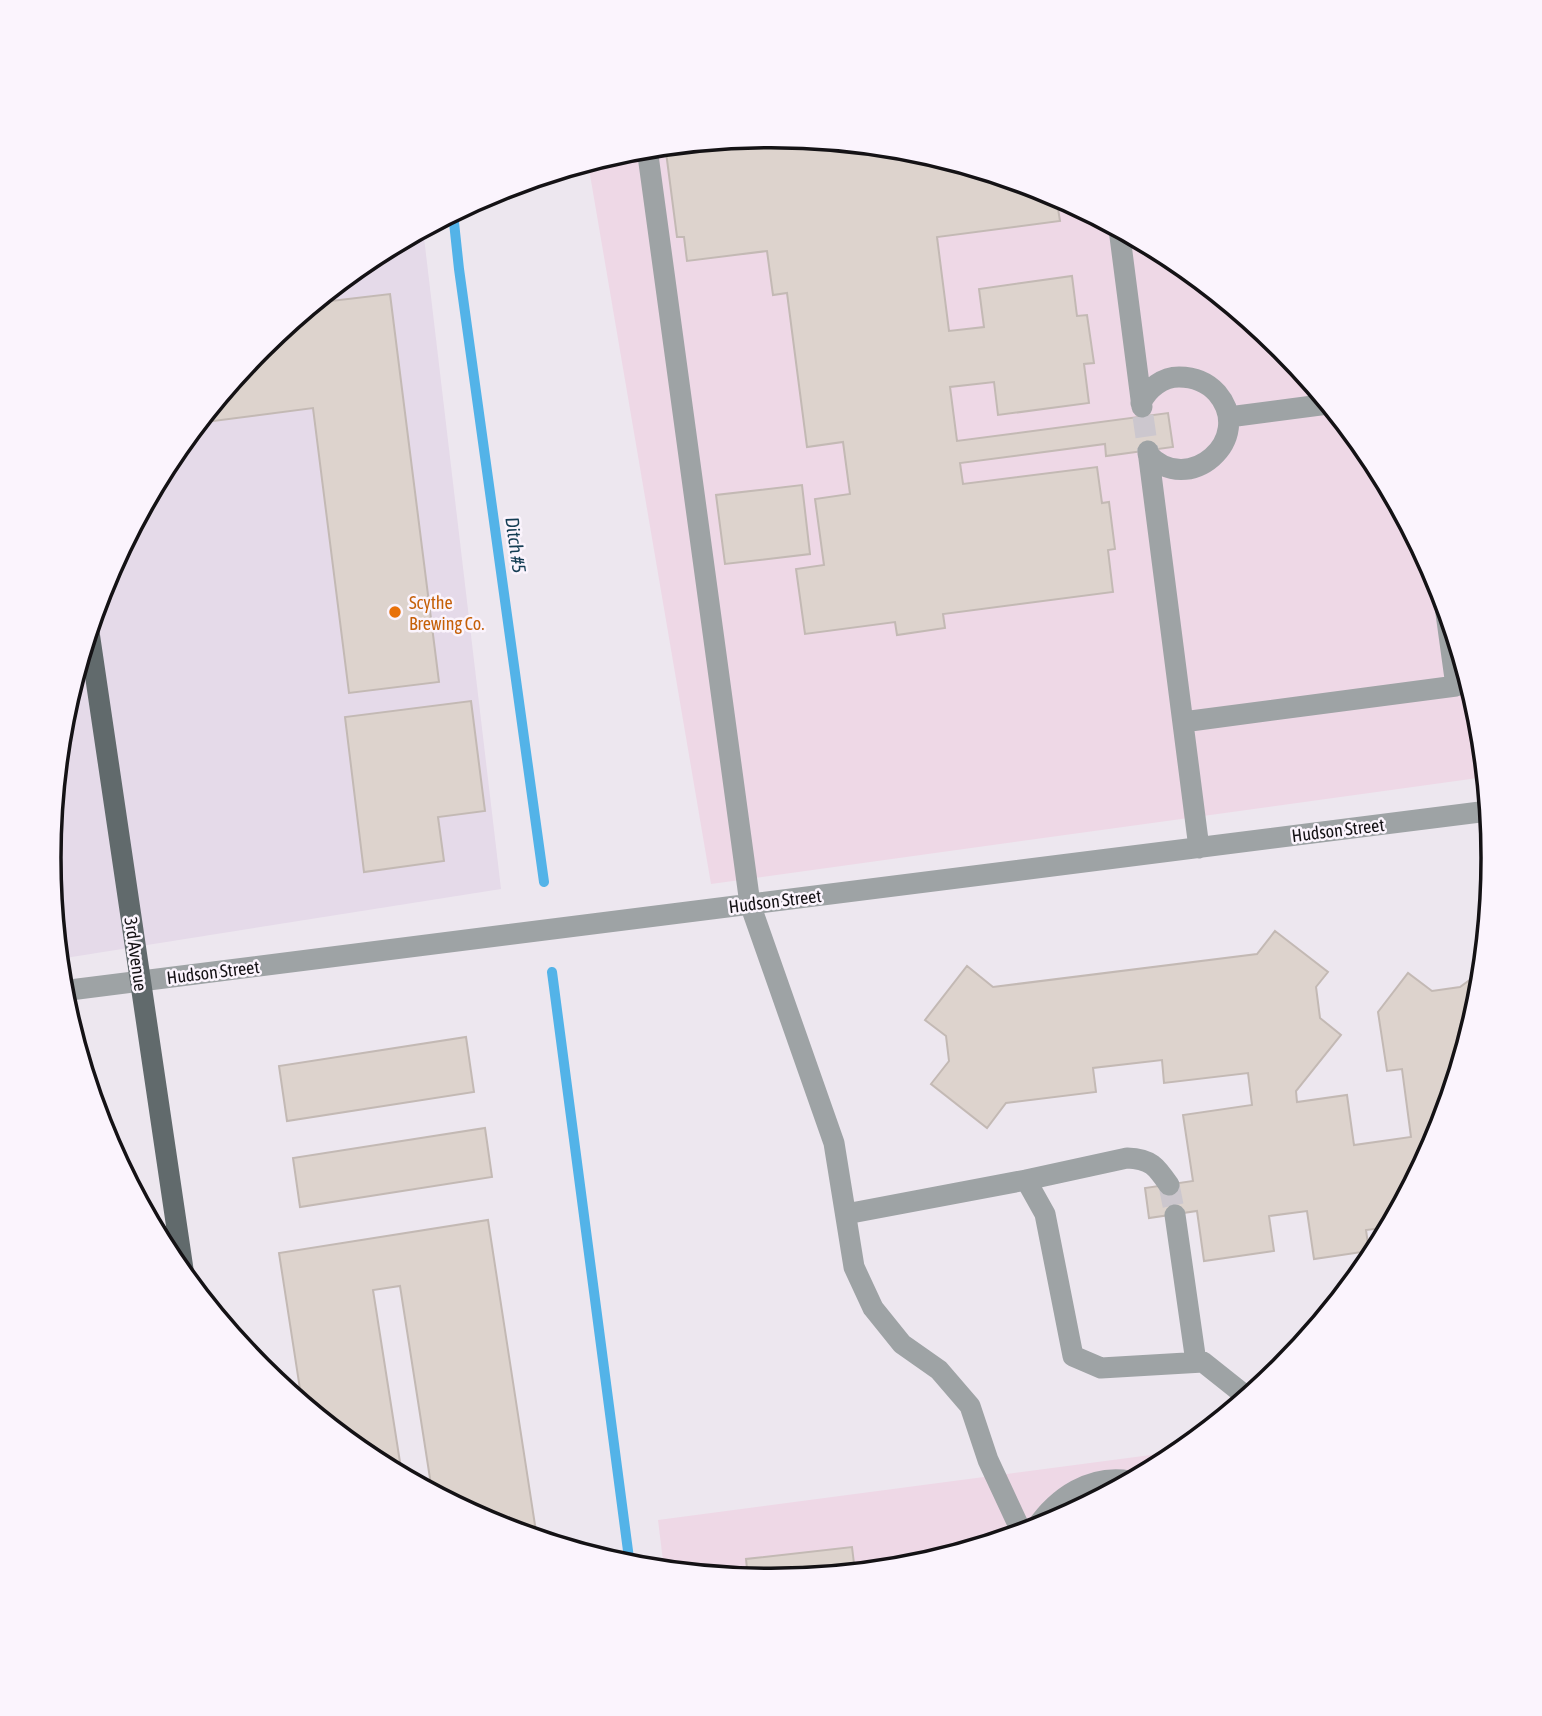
<svg xmlns="http://www.w3.org/2000/svg" width="1542" height="1716" font-family="'Asap Condensed',sans-serif">
<rect width="100%" height="100%" fill="#ede7ef"/>
<!-- built -->
<path fill="#e5dae9" d="M423,229L501,889L59,959L49,858L63,717L104,581L171,457L261,347L370,257Z"/>
<!-- medical -->
<path fill="#eed8e6" d="M771,136L912,150L1048,191L1172,258L1282,348L1372,457L1438,582L1479,718L1485,777L711,884L588,163L631,150Z
M1181,1451L1172,1459L1047,1525L911,1566L771,1580L664,1569L658,1520Z"/>
<g fill="none" stroke-linecap="round" stroke-linejoin="round">
<!-- stream -->
<path stroke="#53b3e8" stroke-width="10" d="M453,213L459,269L544,882
M552,972L630,1566"/>
</g>
<!-- building -->
<path fill="#ddd3cd" stroke="#c3b9b4" stroke-width="2" d="M771,136L912,150L1048,191L1056,196L1060,221L937,237L949,331L984,327L979,289L1072,276L1077,316L1087,315L1094,363L1084,364L1089,403L998,415L994,382L950,387L957,441L1168,413L1173,447L1106,456L1105,444L960,463L963,484L1097,467L1102,503L1109,502L1115,549L1108,550L1113,592L943,614L945,628L897,635L895,622L805,634L796,569L824,565L815,499L850,494L843,442L807,447L787,293L773,295L767,251L687,261L684,237H677L666,152L673,151L672,146Z
M390,294L439,682L349,693L313,408L198,423L261,347L314,303Z
M802,485L810,554L725,564L716,495Z
M471,701L485,811L438,817L444,861L364,872L345,717Z
M1275,931L1328,972L1316,987L1320,1018L1341,1035L1296,1091L1297,1102L1347,1095L1354,1145L1411,1137L1402,1069L1387,1071L1378,1012L1408,973L1432,991L1460,987L1478,974L1481,978L1479,999L1438,1135L1389,1227L1366,1230L1369,1251L1314,1259L1307,1211L1269,1216L1274,1251L1204,1261L1197,1211L1149,1218L1145,1188L1193,1181L1183,1115L1252,1105L1248,1073L1164,1083L1162,1060L1093,1068L1096,1092L1006,1103L987,1128L931,1084L949,1061L946,1036L925,1020L967,966L993,987L1257,954Z
M466,1037L474,1092L287,1121L279,1066Z
M485,1128L492,1177L300,1207L293,1158Z
M488,1220L537,1538L494,1525L432,1491L400,1286L373,1290L402,1475L370,1458L302,1402L279,1253Z
M852,1547L855,1572L771,1580L748,1578L746,1559Z"/>
<g fill="none" stroke-linecap="round" stroke-linejoin="round">
<!-- minor-tunnel -->
<path stroke="#ccc7ce" stroke-width="21" stroke-dasharray="21 10" stroke-linecap="butt" d="M1143,416L1148,451
M1169,1185L1175,1215"/>
<!-- minor -->
<path stroke="#9ea3a5" stroke-width="21" d="M647,148L750,904L834,1143L854,1267L873,1308L902,1344L939,1370L970,1406L988,1460L1022,1533
M1119,229L1142,407
M1141,403C1148,388 1163,377 1179,377C1194,377 1207,382 1217,393C1256,439 1188,498 1148,454
M1229,417L1328,404
M1148,451L1199,848
M1183,722L1456,686L1445,606
M62,991L1488,811
M1026,1180L1127,1158C1151,1159 1156,1166 1169,1185
M846,1214L1026,1180L1045,1214L1073,1356L1101,1368L1203,1362L1247,1397
M1175,1215L1196,1362
M1036,1528C1057,1497 1091,1474 1130,1481"/>
<!-- major -->
<path stroke="#616a6c" stroke-width="21" d="M89,632L184,1276"/>
</g>
<!-- markers -->
<circle fill="#e8710a" stroke="#fbf4fd" stroke-width="2.5" cx="395" cy="612" r="7"/>
<g text-anchor="middle" dominant-baseline="central" stroke-width="5" stroke-linejoin="round" paint-order="stroke">
<!-- food labels -->
<g font-size="18" fill="#c56008" stroke="#fbf4fd" text-anchor="start">
<text x="409" y="602">Scythe<tspan x="409" dy="21">Brewing Co.</tspan></text>
</g>
<!-- street labels -->
<g font-size="18" fill="#141215" stroke="#fbf4fd">
<text transform="translate(1338 830) rotate(-7)">Hudson Street</text>
<text transform="translate(775 901) rotate(-7)">Hudson Street</text>
<text transform="translate(136 954) rotate(82)">3rd Avenue</text>
<text transform="translate(213 972) rotate(-7)">Hudson Street</text>
</g>
<!-- water labels -->
<g font-size="19" font-style="italic" fill="#143d53" stroke="#fbf4fd">
<text transform="translate(516 545) rotate(82)">Ditch #5</text>
</g>
</g>
<!-- crop -->
<path d="M0 0H1542V1716H0ZM61 858a710 710 0 1 1 1420 0a710 710 0 1 1-1420 0Z" fill="#fbf4fd" fill-rule="evenodd"/>
<path fill="none" stroke="#141215" stroke-width="3.5" d="M61 858a710 710 0 1 1 1420 0a710 710 0 1 1-1420 0Z"/>
</svg>
